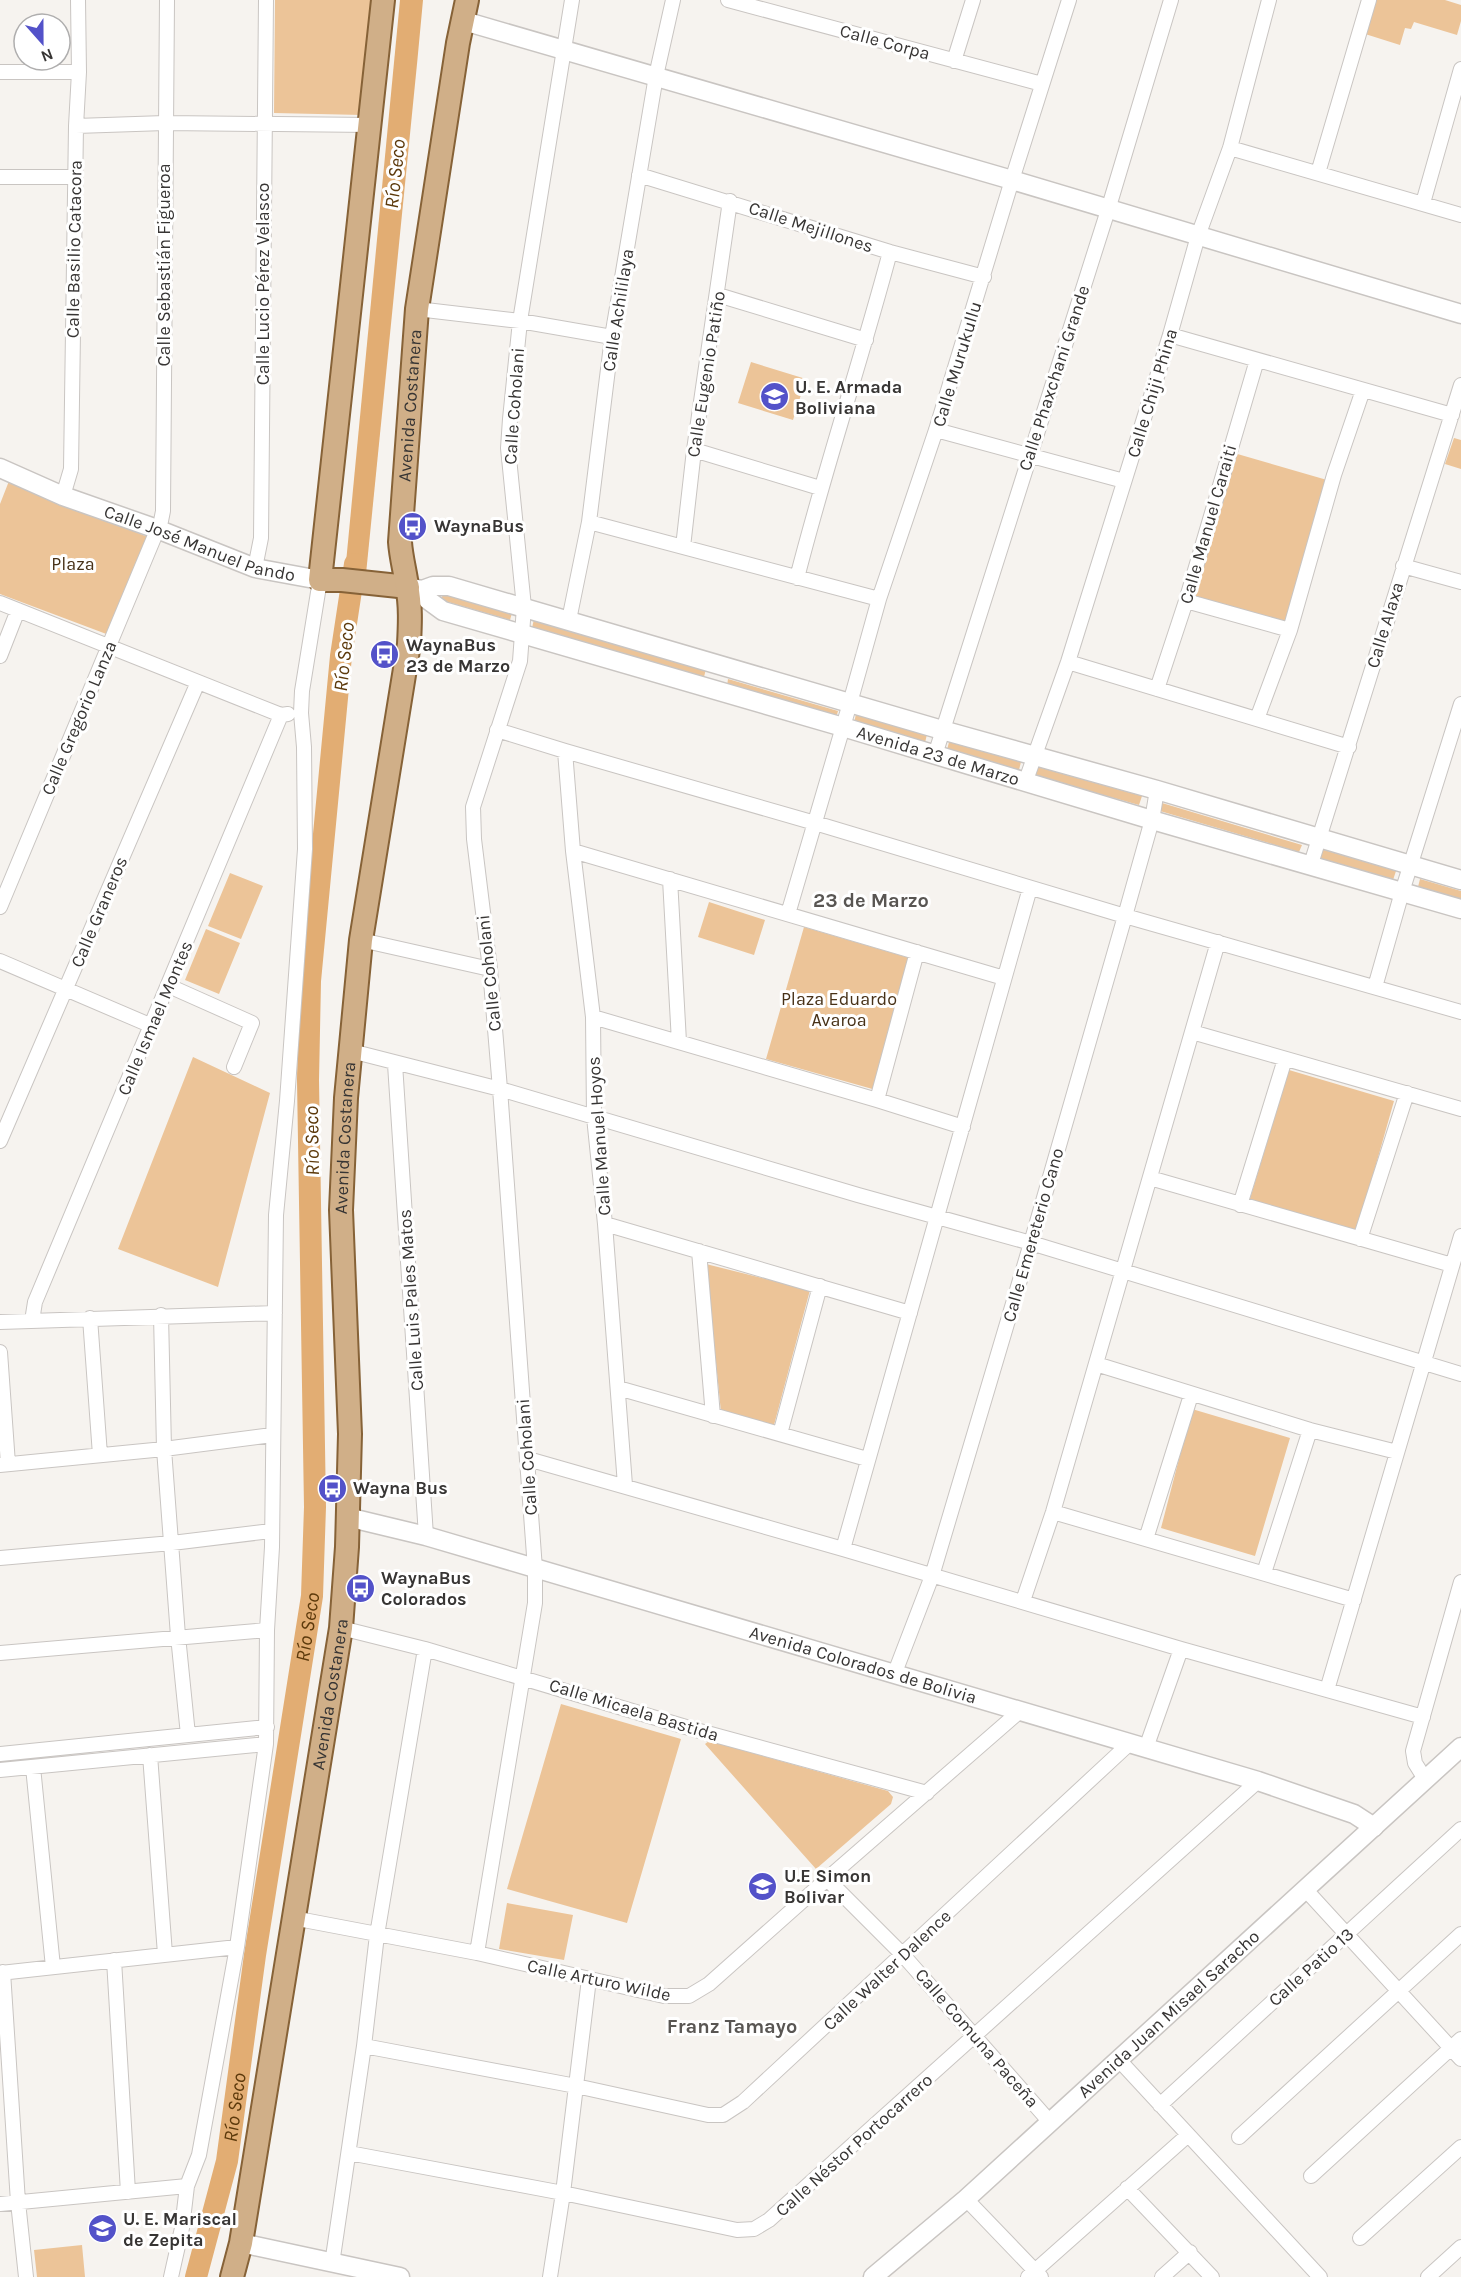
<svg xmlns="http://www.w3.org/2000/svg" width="1461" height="2277" font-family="Karla,sans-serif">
<rect width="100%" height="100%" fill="#f6f3ef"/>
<!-- green -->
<path fill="#ecc498" d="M275,0H374L362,115L274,113Z
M1373,0H1445L1461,5V21L1457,35L1414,22L1411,29L1405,28L1400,45L1362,33Z
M751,362L806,379L793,420L738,403Z
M1454,438L1461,440V469L1445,464Z
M1234,453L1327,480L1285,624L1191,597Z
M9,481L148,537L109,635L0,594V504Z
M443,594L512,613L510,620L441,600Z
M534,619L706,669L704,677L532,628Z
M728,679L838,711L836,718L727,686Z
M856,714L927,734L925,743L854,723Z
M949,742L1021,762L1019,770L947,750Z
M1038,767L1142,796L1139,805L1035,776Z
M1162,803L1302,845L1299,852L1160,811Z
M1321,849L1396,871L1393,880L1319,859Z
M230,873L263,886L241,939L208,926Z
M1420,879L1461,891V900L1418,887Z
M709,902L765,920L754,955L698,937Z
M804,927L913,959L876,1090L766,1059Z
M206,929L240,943L219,994L185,980Z
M193,1057L270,1093L218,1287L118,1249Z
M1289,1070L1394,1101L1356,1235L1248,1205Z
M706,1264L810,1290L774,1425L721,1412Z
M1192,1409L1290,1438L1255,1556L1161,1528Z
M561,1704L681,1739L627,1923L507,1889Z
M709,1741L888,1791L893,1797L891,1804L816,1869L705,1744Z
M507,1903L573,1915L564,1960L499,1949Z
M82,2245L85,2277H37L34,2250Z"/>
<!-- water -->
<path fill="#e2ad73" d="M400,0H423L417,64L366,574L345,573Z"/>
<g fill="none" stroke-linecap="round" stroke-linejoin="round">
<!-- river -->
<path stroke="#e2ad73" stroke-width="22" id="s1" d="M196,2277L227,2161L255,1955L312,1596L315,1507L308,1080L310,981L341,656L355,564"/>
<defs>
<path id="minor" d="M728,0L1042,84
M954,61L973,0
M0,72H79
M76,126L165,123L371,125
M1230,148L1461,215
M1318,173L1369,0
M639,175L890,252L984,277
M0,177H75
M1423,203L1461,69
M718,295L866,340
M417,309L520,321L612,337
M1170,335L1452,415
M936,430L1124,481
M694,450L820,488
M63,496L71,469L76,126L79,72L78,0
M589,522L879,599
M683,547L694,450L730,201
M1403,566L1461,582
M255,568L261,538L266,0
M797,578C825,468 861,361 890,252
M1186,601L1290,630
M0,603L281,715L288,714
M569,620L589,522L612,337L656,76L673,0
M0,656L18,610
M1068,662L1349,747
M1157,689L1186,601L1257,360
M1257,719L1290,630L1334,475L1363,390
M497,730L565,751L815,823L1125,916L1461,1012
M565,751L573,851L593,1017L594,1117L605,1224L625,1485
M935,755L1108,210L1171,0
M1025,783L1068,662L1170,335L1198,236L1230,148L1269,0
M573,851L1004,978
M1311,864L1461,385
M670,879L679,1042
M0,907L161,521L163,511L167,0
M788,914L850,703L879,599L936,430L1012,180L1069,0
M361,940L490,969
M0,961L152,1026
M169,986L252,1023L234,1067
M1375,987L1402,892L1461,704
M593,1017L877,1100L963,1127
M1192,1032L1461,1109
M351,1051L500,1089L858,1195L1031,1243L1461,1374
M395,1064L426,1536
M877,1100L917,952
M0,1141L198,682
M1150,1178L1452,1265
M1240,1205L1285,1059
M605,1224L910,1313
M1360,1239L1407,1093
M699,1251L713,1416
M161,1315L164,1449L178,1636L188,1735
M90,1318L100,1455
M32,1321L35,1302L281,715
M0,1322L275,1313
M0,1352L8,1464
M1096,1364L1310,1430L1397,1452
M618,1388L867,1459
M780,1434L820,1286
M528,1459L843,1549L1181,1649L1423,1717
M0,1465L164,1449L272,1435
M1053,1512L1354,1600
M1146,1539L1191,1395
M843,1549L1030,888
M0,1558L172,1543L271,1531
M1264,1573L1310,1430
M1023,1601L1053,1512L1218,942
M341,1628L425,1649L696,1730L927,1793
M0,1653L267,1630
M894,1675L932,1576L1031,1243L1125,916L1152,820L1157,790
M1327,1690L1461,1236
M1146,1748L1181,1649
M0,1754L267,1727
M150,1755L165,1954
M33,1767L53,1967
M0,1770L266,1744
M1425,1779L1415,1763L1413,1751L1461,1582
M827,1879L903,1955L1050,2122
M1305,1889L1461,2059
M293,1918L477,1953L664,1996H689L709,1984L827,1879L1020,1711
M477,1953L535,1603V1569L500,1089L490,969L474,839L473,807L520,661L524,607L508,448L510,419L520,321L572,0
M114,1960L128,2192
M3,1972L18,2202L26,2277
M0,1973L237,1947
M364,2046L576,2086L708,2115H723L743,2102L1130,1743
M1119,2060L1320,2277
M1160,2105L1461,1829
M1239,2137L1461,1934
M349,2153L563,2193L737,2230L754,2229L769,2220L1258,1781
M1311,2176L1461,2039
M1127,2188L1212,2277
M966,2199L1041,2277
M0,2204L187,2186
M1360,2238L1461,2147
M332,2264L364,2046L377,1935L425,1649
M171,2277L182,2228L187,2186L199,2155L237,1947L266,1744L267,1630L272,1547L276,1215L287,1101L305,849L304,747L301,713L302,691L320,580
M550,2277L563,2193L589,1979
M1028,2277L1188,2135
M1162,2277L1190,2252
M1428,2277L1461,2247"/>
<g id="tertiary">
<path d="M464,21L1012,180L1461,314"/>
<path id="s2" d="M0,468L63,496L157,529L255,568L320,580"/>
<path d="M408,587L422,590L433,586H449L942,730L1157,790L1461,880"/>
<path id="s3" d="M422,590L428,600L443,611L843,727L1152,820L1461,909"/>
<path id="s4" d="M347,1517L426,1536L1258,1781L1354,1814L1374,1827"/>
<path d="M241,2243L400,2277"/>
<path id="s5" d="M873,2277L966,2199L1461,1747"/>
</g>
<g id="primary">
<path d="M383,0L320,580H342L408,587"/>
<path id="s6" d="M232,2277L241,2243L341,1628L347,1547L350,1434L341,1210L346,1098L361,940L409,644C410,625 411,605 407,586C405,571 401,557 400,542L417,309L458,43L467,0"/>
</g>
</defs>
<!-- minor casing -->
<use href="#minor" stroke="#c9c5c2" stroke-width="16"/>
<!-- tertiary casing -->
<use href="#tertiary" stroke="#c9c5c2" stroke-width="21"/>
<!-- primary casing -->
<use href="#primary" stroke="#866237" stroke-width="26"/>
<!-- minor -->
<use href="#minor" stroke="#fff" stroke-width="14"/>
<!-- tertiary -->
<use href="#tertiary" stroke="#fff" stroke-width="18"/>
<!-- primary -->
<use href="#primary" stroke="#d0af88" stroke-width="22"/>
</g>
<!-- icons -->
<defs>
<symbol id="school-disc" viewBox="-11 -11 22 22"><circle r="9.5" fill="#5352c9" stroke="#fff"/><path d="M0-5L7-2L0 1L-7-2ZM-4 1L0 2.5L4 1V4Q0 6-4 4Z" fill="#fff"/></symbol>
<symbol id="bus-disc" viewBox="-11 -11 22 22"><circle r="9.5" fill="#5352c9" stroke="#fff"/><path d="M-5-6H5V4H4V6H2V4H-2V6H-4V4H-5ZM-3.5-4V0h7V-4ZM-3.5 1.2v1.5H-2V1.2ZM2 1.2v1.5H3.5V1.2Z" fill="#fff"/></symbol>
</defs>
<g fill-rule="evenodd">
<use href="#school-disc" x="758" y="380" width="33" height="33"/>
<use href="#bus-disc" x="396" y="510" width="33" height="33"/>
<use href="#bus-disc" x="368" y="638" width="33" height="33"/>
<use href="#bus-disc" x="316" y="1472" width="33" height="33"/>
<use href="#bus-disc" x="344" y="1572" width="33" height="33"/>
<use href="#school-disc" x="746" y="1870" width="33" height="33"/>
<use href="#school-disc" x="86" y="2212" width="33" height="33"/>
</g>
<g text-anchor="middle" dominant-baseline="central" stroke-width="6" stroke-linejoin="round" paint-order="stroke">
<!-- street labels -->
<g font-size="18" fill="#373534" stroke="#fff">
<text transform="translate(885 42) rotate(15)">Calle Corpa</text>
<text transform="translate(811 227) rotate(18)">Calle Mejillones</text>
<text transform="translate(74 249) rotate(-89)">Calle Basilio Catacora</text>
<text transform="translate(164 265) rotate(-90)">Calle Sebastián Figueroa</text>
<text transform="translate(263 284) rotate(-90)">Calle Lucio Pérez Velasco</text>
<text transform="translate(618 310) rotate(-81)">Calle Achililaya</text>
<text transform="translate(957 364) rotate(-73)">Calle Murukullu</text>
<text transform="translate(706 374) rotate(-81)">Calle Eugenio Patiño</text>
<text transform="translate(1054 378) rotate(-72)">Calle Phaxchani Grande</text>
<text transform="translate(1152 393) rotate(-73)">Calle Chiji Phina</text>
<text stroke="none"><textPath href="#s6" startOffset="1887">Avenida Costanera</textPath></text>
<text transform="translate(514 406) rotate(-86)">Calle Coholani</text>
<text transform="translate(1208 524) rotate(-74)">Calle Manuel Caraiti</text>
<text stroke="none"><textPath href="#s2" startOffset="214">Calle José Manuel Pando</textPath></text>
<text transform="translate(1385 625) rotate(-73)">Calle Alaxa</text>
<text transform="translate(79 718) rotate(-67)">Calle Gregorio Lanza</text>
<text stroke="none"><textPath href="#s3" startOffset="546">Avenida 23 de Marzo</textPath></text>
<text transform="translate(99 912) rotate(-67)">Calle Graneros</text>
<text transform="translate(489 973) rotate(-96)">Calle Coholani</text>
<text transform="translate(155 1018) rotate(-67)">Calle Ismael Montes</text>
<text transform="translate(599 1136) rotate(-94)">Calle Manuel Hoyos</text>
<text stroke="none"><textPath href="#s6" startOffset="1149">Avenida Costanera</textPath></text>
<text transform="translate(1033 1235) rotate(-74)">Calle Emereterio Cano</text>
<text transform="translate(411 1300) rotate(-94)">Calle Luis Pales Matos</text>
<text transform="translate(527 1457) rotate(-94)">Calle Coholani</text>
<text stroke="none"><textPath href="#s4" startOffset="537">Avenida Colorados de Bolivia</textPath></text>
<text stroke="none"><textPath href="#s6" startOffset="591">Avenida Costanera</textPath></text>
<text transform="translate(634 1710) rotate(17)">Calle Micaela Bastida</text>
<text transform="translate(1311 1967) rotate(-42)">Calle Patio 13</text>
<text transform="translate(887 1970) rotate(-43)">Calle Walter Dalence</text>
<text transform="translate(599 1980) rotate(12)">Calle Arturo Wilde</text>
<text stroke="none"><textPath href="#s5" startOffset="396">Avenida Juan Misael Saracho</textPath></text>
<text transform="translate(977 2038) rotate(49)">Calle Comuna Paceña</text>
<text transform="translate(854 2145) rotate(-42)">Calle Néstor Portocarrero</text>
</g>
<!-- poi labels -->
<g font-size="18" font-weight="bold" fill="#373534" stroke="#fff" text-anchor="start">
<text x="795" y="387">U. E. Armada<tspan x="795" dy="21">Boliviana</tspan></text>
<text x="434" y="526">WaynaBus</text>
<text x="406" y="645">WaynaBus<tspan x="406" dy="21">23 de Marzo</tspan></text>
<text x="353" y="1488">Wayna Bus</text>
<text x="381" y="1578">WaynaBus<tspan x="381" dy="21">Colorados</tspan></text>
<text x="784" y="1876">U.E Simon<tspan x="784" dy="21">Bolivar</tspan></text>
<text x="123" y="2219">U. E. Mariscal<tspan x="123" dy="21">de Zepita</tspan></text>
</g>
<!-- park labels -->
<g font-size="18" fill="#473117" stroke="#fff">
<text x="73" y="564">Plaza</text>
<text x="839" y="999">Plaza Eduardo<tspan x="839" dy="21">Avaroa</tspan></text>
</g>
<!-- water labels -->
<g font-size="20" font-style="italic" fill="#5d3a0c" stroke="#fff">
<text transform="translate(395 174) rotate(-84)">Río Seco</text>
<text transform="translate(344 657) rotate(-84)">Río Seco</text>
<text transform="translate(312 1141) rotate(-91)">Río Seco</text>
<text stroke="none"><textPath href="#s1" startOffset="660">Río Seco</textPath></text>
<text stroke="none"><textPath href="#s1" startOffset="174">Río Seco</textPath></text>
</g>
<!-- neighbourhood labels -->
<g font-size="20" font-weight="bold" fill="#595653" stroke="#fff">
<text x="871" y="900">23 de Marzo</text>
<text x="732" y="2026">Franz Tamayo</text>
</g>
</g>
<!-- north arrow -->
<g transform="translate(42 42) rotate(159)"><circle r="28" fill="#ffffff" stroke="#afaeae" stroke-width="1.5"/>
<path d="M0-4.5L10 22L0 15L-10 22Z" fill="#5352c9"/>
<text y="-9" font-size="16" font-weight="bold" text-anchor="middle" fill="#373534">N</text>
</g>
</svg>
